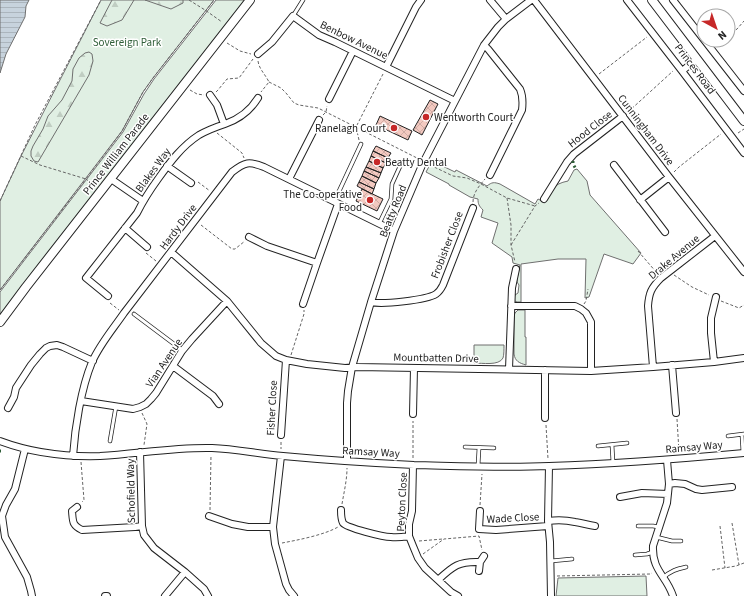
<svg xmlns="http://www.w3.org/2000/svg" width="744" height="596" font-family="'Source Sans 3',sans-serif">
<defs>
<pattern id="forest-firs" width="22" height="20" patternUnits="userSpaceOnUse"><rect width="22" height="20" fill="#e0efe3"/><path d="M5 1l3.5 6h-7zM16 11l3.5 6h-7z" fill="#c0cdc2"/></pattern>
<pattern id="water-rules" width="6" height="5" patternUnits="userSpaceOnUse"><rect width="6" height="5" fill="#c7d3dd"/><path d="M0 2.5h6" fill="none" stroke="#abb5bd"/></pattern>
<pattern id="building-cross-hatch" width="8" height="8" patternUnits="userSpaceOnUse"><rect width="8" height="8" fill="#f3c9c0"/><path d="M0 0l8 8M0 8l8-8" fill="none" stroke="#d0aca5"/></pattern>
</defs>
<rect width="100%" height="100%" fill="#fff"/>
<!-- green -->
<path fill="#e0efe3" stroke="#6f6f6f" d="M101,0H214L153,78L143,92L122,131L0,290V201L21,156Z
M216,0H245L0,316V292L123,132L144,94L154,79Z
M432,161L455,172L456,170L487,186C492,182 494,182 500,184L535,204L538,199L544,202C551,190 553,184 568,181L574,170L577,169L587,181L590,195L641,253L633,264L604,254L589,297L585,298L586,259H558L521,264V302H517L513,300L515,295L518,293L519,285L517,282V279L520,265L513,263L512,257L492,243L498,223L481,217L483,210C479,206 478,204 478,199L470,197L449,185V184L426,172Z
M518,310H525V337H526V365C519,363 515,361 514,354V316L515,313Z
M474,345H504C504,349 504,355 503,358C499,366 482,363 474,363Z
M646,576L647,596H556L558,578Z"/>
<!-- forest -->
<path fill="url(#forest-firs)" stroke="#6f6f6f" d="M112,0H134L122,20L107,26L100,23Z
M145,0H183V3L171,9Z
M89,52L92,54L93,61L89,75L38,162L34,161L31,156V151L33,146L43,129L48,116L62,100L72,81L73,69L79,58L85,53Z"/>
<!-- water -->
<path fill="url(#water-rules)" stroke="#6f6f6f" d="M0,0H29L26,6L25,17L6,54L0,73Z"/>
<!-- building -->
<path fill="url(#building-cross-hatch)" stroke="#222" d="M430,100L438,104L422,135L413,130Z
M380,116L412,131L408,140L376,125Z
M376,146L391,153L388,158L373,151Z
M373,151L388,158L386,163L371,156Z
M371,156L386,163L383,168L369,161Z
M369,161L383,168L381,173L366,167Z
M366,167L381,173L379,178L364,171Z
M364,171L379,178L376,183L362,176Z
M362,176L376,183L374,189L359,182Z
M359,182L374,189L372,194L357,186Z
M362,189L383,199L377,211L356,201Z"/>
<g fill="none" stroke-linecap="round" stroke-linejoin="round">
<defs>
<path id="service" d="M293,16L303,0
M334,202L361,144
M379,224L391,199L392,184L402,162
M134,314L182,350
M742,435L743,453
M728,436L744,434
M110,441L116,406
M612,445L613,463
M598,446L627,443
M465,447L494,448
M478,466L479,448
M638,526H653L659,527
M656,537L672,541H681
M635,555L647,554L653,552
M551,561L572,559
M663,578C670,571 677,569 686,567"/>
<path id="minor" d="M490,0L506,19
M534,0L669,177L744,272
M627,0L682,71L744,153
M673,0L744,91
M484,45L488,49L520,89C523,96 523,102 522,110L490,175
M258,54L272,42L293,16L319,35L335,42L455,101
M386,67L416,7L421,0
M682,71L697,59
M210,95L217,105L224,124
M329,99L353,51
M614,165L665,232
M167,166L191,183
M111,179L143,201
M289,179L319,120
M544,199L567,162L574,154L623,116
M640,200L669,177
M125,228L147,247
M249,237L267,246L317,263
M171,252L227,301L261,343L276,356L286,360L307,364L345,368L357,367L591,371L653,367L714,362L744,358
M108,296L86,278L137,213C143,201 150,190 158,179C170,162 182,146 199,135C208,130 216,127 225,124C239,119 250,111 258,98
M371,302C381,305 427,300 436,294C439,292 441,289 443,285L473,208
M303,304L317,263L338,204
M511,306H575L581,309L586,313L591,322V371
M714,362L711,333V318L716,297
M672,365L676,413
M173,366L213,396L219,404
M653,367L648,306C649,293 651,288 661,278L715,236
M509,369L512,288L516,269
M545,370V418
M81,401L133,409L140,407L146,404L151,399L156,393L182,351L192,339L227,301
M8,408L14,397L16,388L31,365L40,354L46,348L50,346L57,345L63,347L93,361
M413,414L414,368
M281,435L286,360
M0,441C32,453 66,457 100,456C137,454 174,447 212,448C236,449 259,454 283,456C326,460 370,463 414,465C459,466 504,468 549,466C614,464 679,459 744,453
M25,449L15,489L6,505L2,516L5,537L27,577L31,591L32,596
M140,452L142,526L144,535L154,548L185,572L204,589L208,596
M73,456C75,427 81,389 92,362C100,344 113,329 124,313L232,172C245,162 249,161 264,167L394,231
M281,456L273,527L275,544L286,584L289,590L294,596
M667,460L669,484L667,503L653,546C652,571 666,575 673,596
M347,461V403L348,391L352,367L371,302L394,231L423,163L484,45L498,27L506,19L531,0
M413,465L412,511L409,524V536L413,546L418,558L425,568L451,592L458,596
M549,466L548,521L550,542L551,596
M669,484L675,483L685,484L696,489L702,490L732,487
M620,497L642,493L668,494
M77,507L72,511C73,522 72,525 82,530L135,527L142,526
M341,510C341,515 341,519 343,523C347,528 383,537 391,537C397,538 403,537 409,536
M480,511L479,529L496,530L548,526
M209,516L232,524L248,527H273
M548,521C556,520 566,520 575,522C582,523 588,525 595,526
M479,571L480,562L484,556
M438,580C453,566 459,561 480,562
M105,596H107
M165,596L185,572"/>
<path id="tertiary" d="M652,0L744,121
M0,322L26,287L250,0"/>
</defs>
<!-- service casing -->
<use href="#service" stroke="#222" stroke-width="4.5"/>
<!-- minor casing -->
<use href="#minor" stroke="#222" stroke-width="8"/>
<!-- tertiary casing -->
<use href="#tertiary" stroke="#222" stroke-width="10"/>
<!-- path -->
<path stroke="#646464" stroke-width="1" stroke-dasharray="3 2" stroke-linecap="butt" d="M189,0L205,10L222,22
M728,36L737,29L744,21
M227,43L240,51L251,54
M716,45L723,40
M258,61C259,69 265,74 269,82L261,92
M599,74L647,37
M269,82L281,88L286,93L294,103L299,105L318,108L417,158
M190,90L197,94L204,95
M216,92L218,90L227,79L239,78L253,59
M628,112L673,71
M323,115L326,112L327,106
M217,133L242,153L244,158
M738,133L744,129
M359,140L356,127L383,74
M21,156L40,165L86,179L122,131L143,92L153,78L214,0
M430,165L453,176L467,178L481,184L507,198L535,206
M674,172L679,167L721,134
M198,182L210,191
M507,198L511,225V245L515,262
M0,201L35,125L101,0
M473,202C473,193 479,186 485,179
M201,225L232,249H235L245,241
M511,245L535,206L539,203
M638,251L657,273
M146,253L156,261
M674,275L692,287L709,295
M0,290L86,179L95,186
M721,301L739,308L744,305
M110,303L119,310
M584,304L586,301L588,289
M291,355L304,314V310
M142,413L147,424L144,445
M677,419L679,452
M546,425L548,459
M281,442V449
M413,458V421
M81,462L84,500L82,502
M342,504C344,492 347,480 347,468
M480,505L482,474
M210,510L211,455
M732,523L739,565
M720,526L725,568
M419,541L443,539
M282,543C298,540 324,535 338,527
M423,554L444,539L479,536L482,550
M712,570L736,566L744,563
M557,576L650,574L652,573"/>
<!-- service -->
<use href="#service" stroke="#fff" stroke-width="3"/>
<!-- minor -->
<use href="#minor" stroke="#fff" stroke-width="6"/>
<!-- tertiary -->
<use href="#tertiary" stroke="#fff" stroke-width="8"/>
<!-- hedge -->
<path stroke="#2f5e38" stroke-width="3" stroke-dasharray="2 3" stroke-linecap="butt" d="M573,161V164L576,169
M0,451H1"/>
</g>
<!-- markers -->
<g fill="#c62828" stroke="#fff" stroke-width="1.5">
<circle cx="426" cy="117" r="4"/>
<circle cx="394" cy="128" r="4"/>
<circle cx="377" cy="162" r="4"/>
<circle cx="370" cy="200" r="4"/>
</g>
<g text-anchor="middle" dominant-baseline="central" stroke-width="3" stroke-linejoin="round" paint-order="stroke">
<!-- street labels -->
<g font-size="11" fill="#222" stroke="#fff">
<text transform="translate(354 40) rotate(26)">Benbow Avenue</text>
<text transform="translate(695 69) rotate(53)">Princes Road</text>
<text transform="translate(590 129) rotate(-38)">Hood Close</text>
<text transform="translate(646 130) rotate(53)">Cunningham Drive</text>
<text transform="translate(116 154) rotate(-52)">Prince William Parade</text>
<text transform="translate(153 170) rotate(-54)">Blakes Way</text>
<text transform="translate(393 211) rotate(-68)">Beatty Road</text>
<text transform="translate(178 227) rotate(-53)">Hardy Drive</text>
<text transform="translate(447 245) rotate(-69)">Frobisher Close</text>
<text transform="translate(674 257) rotate(-40)">Drake Avenue</text>
<text transform="translate(436 358) rotate(1)">Mountbatten Drive</text>
<text transform="translate(164 363) rotate(-56)">Vian Avenue</text>
<text transform="translate(272 408) rotate(-87)">Fisher Close</text>
<text transform="translate(694 447) rotate(-5)">Ramsay Way</text>
<text transform="translate(371 452) rotate(3)">Ramsay Way</text>
<text transform="translate(131 491) rotate(-91)">Schofield Way</text>
<text transform="translate(402 502) rotate(-87)">Peyton Close</text>
<text transform="translate(513 518) rotate(-3)">Wade Close</text>
</g>
<!-- park labels -->
<g font-size="11" fill="#2f5e38" stroke="#fff">
<text x="127" y="42">Sovereign Park</text>
</g>
<!-- poi labels -->
<g font-size="11" fill="#222" stroke="#fff" text-anchor="start">
<text x="434" y="117">Wentworth Court</text>
<text x="386" y="128" text-anchor="end">Ranelagh Court</text>
<text x="385" y="162">Beatty Dental</text>
<text x="362" y="194" text-anchor="end">The Co-operative<tspan x="362" dy="13">Food</tspan></text>
</g>
</g>
<!-- north arrow -->
<g transform="translate(716 28) rotate(140)"><circle r="19" fill="#ffffff" stroke="#a7a7a7"/>
<path d="M0-3L7 15L0 10L-7 15Z" fill="#c62828"/>
<text y="-6" font-size="11" font-weight="bold" text-anchor="middle" fill="#222222">N</text>
</g>
</svg>
